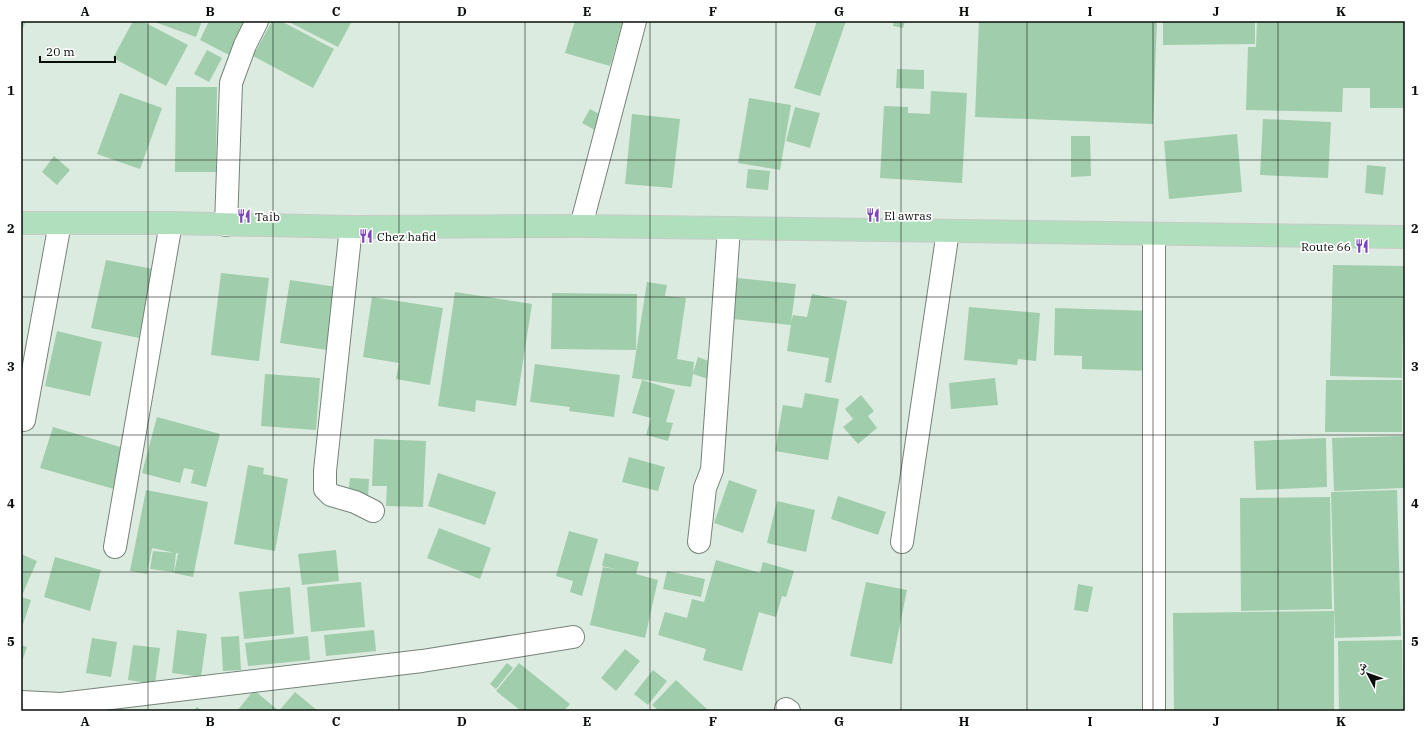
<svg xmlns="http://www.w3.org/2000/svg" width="1426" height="732" font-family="'IBM Plex Serif','Noto Naskh Arabic',serif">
<rect width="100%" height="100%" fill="#dcebdf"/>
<!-- building -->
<path fill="#a0cdab" d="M21,21H26L21,32Z
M133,21H142L188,45L166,86L113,58Z
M152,21H202L196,37Z
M209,21H246L229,55L200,40Z
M272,21H281L334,49L313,88L253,56Z
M287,21H352L338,47Z
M575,21H623L610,66L565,53Z
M817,21H846L820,96L794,88Z
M894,21H905L903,28L893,26Z
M979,21H1157L1153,124L975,117Z
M1163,21H1255V44L1163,45Z
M1257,21H1405V108H1370V88H1343L1342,112L1246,110L1248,47H1256Z
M207,50L222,58L209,82L194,74Z
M897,69L924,70V89L896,88Z
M176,87H217L216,172H175Z
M931,91L967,93L962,183L880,178L884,106L908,107V113L930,114Z
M120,93L162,108L140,169L97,154Z
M749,98L791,105L780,170L738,163Z
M795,107L820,113L810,148L786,141Z
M590,109L606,118L598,132L582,123Z
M632,114L680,119L672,188L625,184Z
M1263,119L1331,122L1328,178L1260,175Z
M1237,134L1242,192L1169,199L1164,141Z
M1071,136H1090L1091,176L1071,177Z
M54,156L70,170L57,185L42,172Z
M1367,165L1386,167L1383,195L1365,193Z
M748,169L770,171L768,190L746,188Z
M106,260L153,269L139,338L91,328Z
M1333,265L1404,266L1402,378L1330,376Z
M221,273L269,278L259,361L211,355Z
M737,278L796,284L791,323L793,315L807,317L812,294L847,301L831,383L825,382L829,358L787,351L791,325L733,319Z
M290,280L337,287L327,350L280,343Z
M647,282L667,285L665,296L686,298L677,359L694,362L693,373L698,357L716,364L711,380L693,374L691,387L632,378Z
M455,292L532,304L516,406L476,400L475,412L438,406Z
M552,293L637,294L636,350L551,349Z
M372,297L443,308L430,385L396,379L399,363L363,357Z
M969,307L1040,313L1036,361L1018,359L1017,365L964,360Z
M1055,308L1153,311L1151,371L1082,369V356L1054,355Z
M57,331L102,342L90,396L45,386Z
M535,364L620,375L614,417L569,411L570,407L530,402Z
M265,374L320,378L316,430L261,426Z
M995,378L998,405L951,409L949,383Z
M642,380L675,390L666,422L673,423L668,441L646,435L651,418L632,413Z
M1326,380H1402V432H1325Z
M805,393L839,399L828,460L775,451L783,405L802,408Z
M861,395L874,411L868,416L877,428L858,444L843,427L853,419L845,409Z
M157,417L220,434L206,487L191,483L194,470L184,468L180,483L142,473Z
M53,427L127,449L114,489L40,468Z
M1403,436L1404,488L1334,491L1332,438Z
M1326,438L1327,487L1256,490L1254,441Z
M374,439L426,441L423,507L386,506L387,486H372Z
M629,457L665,467L658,491L622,482Z
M248,465L264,468L263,474L288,479L275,551L234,544Z
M438,473L496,492L485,525L428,506Z
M350,478L369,479L368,497L348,495Z
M729,480L757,490L743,533L714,523Z
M146,490L208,502L193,577L174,573L178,554H180L152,548L147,574L130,571Z
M1397,490L1401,636L1335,638L1331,492Z
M838,496L886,512L878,535L831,519Z
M1330,497L1332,609L1241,611L1240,498Z
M777,501L815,510L806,552L767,543Z
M439,528L491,548L480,579L427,558Z
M569,531L598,539L582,596L570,592L573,581L556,576Z
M336,550L339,581L302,585L298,554Z
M153,551L176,553L174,572L150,569Z
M605,553L639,562L636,574L658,580L645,638L590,625L603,567L619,570L602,566Z
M21,554L37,561L23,593L21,592Z
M55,557L101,570L90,611L44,597Z
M716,560L760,573L763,562L794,571L786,597L782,596L776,617L759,612L742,671L703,660L706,649L658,635L665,612L687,618L692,599L704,602Z
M667,571L705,579L701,597L663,589Z
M361,582L365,627L311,632L307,587Z
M866,582L907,590L892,664L850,656Z
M1078,584L1093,587L1088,612L1074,610Z
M290,587L294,634L244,639L239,592Z
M21,597L31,600L21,630Z
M1334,611V711H1174L1173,613Z
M177,630L207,634L201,677L172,673Z
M374,630L376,651L326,656L324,635Z
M239,636L241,670L223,671L221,637Z
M308,636L310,660L248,666L245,643Z
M92,638L117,642L111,677L86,673Z
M1402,640L1403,711H1339L1338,641Z
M21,645L27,647L21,664Z
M133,645L160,648L155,684L128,680Z
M625,649L640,661L616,691L601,678Z
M507,663L513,668L496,689L490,684Z
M519,663L570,704L564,711H521L496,691Z
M653,670L667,681L648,705L634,694Z
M676,680L709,711H659L652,705Z
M254,690L279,711L295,692L318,711H237Z
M197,707L202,711H193Z"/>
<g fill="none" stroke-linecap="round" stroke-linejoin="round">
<defs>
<path id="minor" d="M226,225L231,83L245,45L257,21
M581,226L635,21
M351,227L325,471V489L331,495L355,502L373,511
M24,420L60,223
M699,542L705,488L712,470L729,228
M902,542L948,231
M115,547L171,223
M21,702L61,704L422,661L573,637
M786,709L789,711
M1154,711V234"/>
<path id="major" d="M21,223H171L351,227L581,226L1405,237"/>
</defs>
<!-- minor casing -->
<use href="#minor" stroke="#768379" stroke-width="24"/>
<!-- major casing -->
<use href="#major" stroke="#c9cac9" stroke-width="24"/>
<!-- minor -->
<use href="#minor" stroke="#fff" stroke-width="22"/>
<!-- major -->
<use href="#major" stroke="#b0dfbd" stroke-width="22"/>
</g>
<!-- grid -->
<path fill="none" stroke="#090e0a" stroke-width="1" stroke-opacity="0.55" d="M148,21V711M273,21V711M399,21V711M525,21V711M650,21V711M776,21V711M901,21V711M1027,21V711M1153,21V711M1278,21V711M21,160H1405M21,297H1405M21,435H1405M21,572H1405"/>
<!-- icons -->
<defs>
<symbol id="restaurant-bare" viewBox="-9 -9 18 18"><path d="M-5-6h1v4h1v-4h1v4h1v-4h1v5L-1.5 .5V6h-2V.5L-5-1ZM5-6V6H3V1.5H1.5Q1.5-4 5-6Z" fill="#7d45bb" stroke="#fff" stroke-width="2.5" paint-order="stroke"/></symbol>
</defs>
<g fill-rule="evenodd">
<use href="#restaurant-bare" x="863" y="205" width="20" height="20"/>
<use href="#restaurant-bare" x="234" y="206" width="20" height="20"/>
<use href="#restaurant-bare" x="356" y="226" width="20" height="20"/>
<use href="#restaurant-bare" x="1352" y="236" width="20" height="20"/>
</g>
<g text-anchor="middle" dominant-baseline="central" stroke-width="3.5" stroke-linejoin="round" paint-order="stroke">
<!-- poi labels -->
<g font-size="12" fill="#090e0a" stroke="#fff" text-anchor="start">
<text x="884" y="215">El awras</text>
<text x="255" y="216">Taib</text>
<text x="377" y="236">Chez hafid</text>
<text x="1351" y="246" text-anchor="end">Route 66</text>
</g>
</g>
<!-- border -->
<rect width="1426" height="732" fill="none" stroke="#ffffff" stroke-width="44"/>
<!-- north arrow -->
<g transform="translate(1368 674) rotate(311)" stroke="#ffffff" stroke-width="3" paint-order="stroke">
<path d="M0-3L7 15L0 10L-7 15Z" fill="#090e0a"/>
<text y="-6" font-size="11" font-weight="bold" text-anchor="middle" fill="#090e0a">ش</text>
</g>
<!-- scale -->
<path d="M40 56v6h75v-6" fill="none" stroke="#090e0a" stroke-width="2"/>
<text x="46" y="56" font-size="12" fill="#090e0a" stroke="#ffffff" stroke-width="3" paint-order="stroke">20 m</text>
<rect x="22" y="22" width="1382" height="688" fill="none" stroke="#090e0a" stroke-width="1.5"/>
<g font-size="13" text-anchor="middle" font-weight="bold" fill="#090e0a">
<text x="85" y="16">A</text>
<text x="210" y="16">B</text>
<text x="336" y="16">C</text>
<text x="462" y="16">D</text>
<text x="587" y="16">E</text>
<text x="713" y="16">F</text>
<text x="839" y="16">G</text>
<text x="964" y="16">H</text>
<text x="1090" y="16">I</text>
<text x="1216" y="16">J</text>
<text x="1341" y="16">K</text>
<text x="11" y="95">1</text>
<text x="1415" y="95">1</text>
<text x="11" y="233">2</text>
<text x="1415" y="233">2</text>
<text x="11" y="371">3</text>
<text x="1415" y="371">3</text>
<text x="11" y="508">4</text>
<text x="1415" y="508">4</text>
<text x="11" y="646">5</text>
<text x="1415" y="646">5</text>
<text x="85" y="726">A</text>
<text x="210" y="726">B</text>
<text x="336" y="726">C</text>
<text x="462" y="726">D</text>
<text x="587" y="726">E</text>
<text x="713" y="726">F</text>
<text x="839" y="726">G</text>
<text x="964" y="726">H</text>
<text x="1090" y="726">I</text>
<text x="1216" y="726">J</text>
<text x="1341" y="726">K</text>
</g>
</svg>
